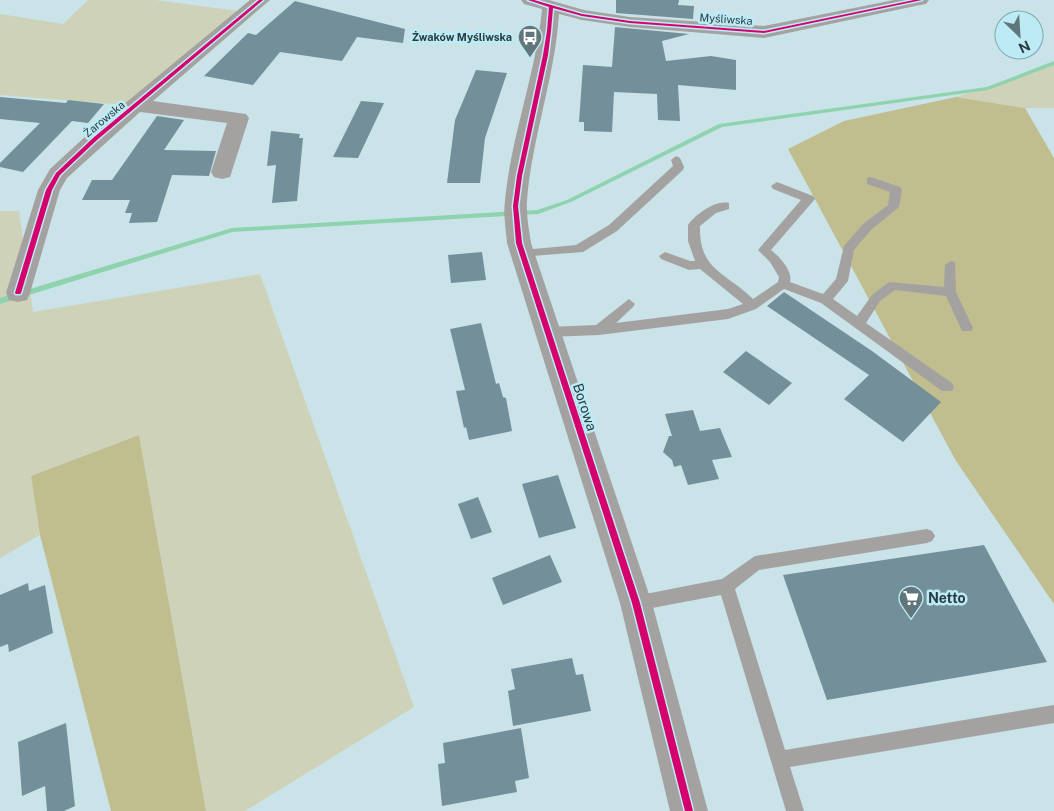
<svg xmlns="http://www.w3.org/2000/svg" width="1054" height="811" font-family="'Public Sans',sans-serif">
<rect width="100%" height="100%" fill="#c9e3e9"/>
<!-- green -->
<path fill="#ced2b8" d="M88,0H155L238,11L127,105L0,95V14L63,24Z
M1054,65V108H1025L956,97Z
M0,211H19L33,312L260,274L414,707L245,811H206L139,435L31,476L40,535L0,558Z"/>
<!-- forest -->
<path fill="#c0be8e" d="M956,97L1025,108L1054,158V604L956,461L788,149L844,121Z
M139,435L206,811H111L40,535L31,476Z"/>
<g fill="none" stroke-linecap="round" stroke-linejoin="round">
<!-- stream -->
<path fill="#8ed2ae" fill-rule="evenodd" d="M1054,61V65L988,90L722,127L571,202L538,214L232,232L0,304V298L232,228L537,210L567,200L719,124L987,87Z"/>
</g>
<!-- building -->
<path fill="#738f99" d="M616,0H679L678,5L694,6L693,19L616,13Z
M295,1L405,29L403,43L357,37L342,61L280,52L253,85L204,76L248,33L256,35Z
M615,27L689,34L662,41L666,61L711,56L736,60V90L678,85L680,121L658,120L657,94L614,92L612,132L584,131V122H579L583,65L612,67Z
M476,70L507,73L485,138L480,183H447L455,120Z
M0,97L66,103L68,100L104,104L88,123L72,121L23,172L0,167V163L40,123L0,119Z
M361,101L384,103L358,158L333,157Z
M157,116L184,120L164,150L216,151L209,176L172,175L157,222L129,223L132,213H125L130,200H82L92,180H112Z
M271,131L300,134L299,138H303L297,201L272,203L276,165L267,166Z
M482,252L486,280L451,283L448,255Z
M784,292L872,351L941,402L903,442L844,399L869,375L767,306Z
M481,323L496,384L499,383L503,397L506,398L512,431L469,440L466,427L464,428L456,391L465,390L450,329Z
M746,351L792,383L769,405L723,372Z
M693,410L700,431L720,428L732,457L712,460L719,479L688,485L681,465L674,467L672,460L663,452L669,436H672L665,414Z
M558,475L576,528L539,538L522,484Z
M478,497L492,532L471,539L458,504Z
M984,545L1047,662L827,700L783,575Z
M550,555L562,582L503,605L492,578Z
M28,583L29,591L45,585L53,633L9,652L8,644L0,647V595Z
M572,658L576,675L583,674L591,711L513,726L508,691L515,689L511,669Z
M66,723L75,806L64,811H47L45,786L22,796L18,742Z
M521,728L529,778L515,781L517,792L442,806L438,764L445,763L443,743Z"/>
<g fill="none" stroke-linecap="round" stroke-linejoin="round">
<!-- lane -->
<path fill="#a4a2a1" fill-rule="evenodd" d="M676,156L680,158L684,167L683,170L617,231L583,252L519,257L517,254L519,251L523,250L576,245L609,225L673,166L671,160Z
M871,177L900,187L902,190L899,207L871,230L854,250L848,281L833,299L857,316L872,295L889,282L944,287L945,265L951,261L955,262L956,292L973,328L972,331H962L946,296L895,290L880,301L866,323L952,383L954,387L952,391H942L821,303L784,289L756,309L728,319L599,335L548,337L542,332L548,327L596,325L629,299L635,304L633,307L616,323L728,309L743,304L700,269L689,270L661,259L659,256L665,252L690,261H695L688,241V225C696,214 715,200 729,203V209L716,213L700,226C699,271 726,272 753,299L778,282L779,277L770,262L758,250L801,200L773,189L771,186L777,182L813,196L815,199L771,250C779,256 793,271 790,282L823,294L836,279L844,246L863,224L888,205L890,192L867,184V178Z
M927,529L932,531L935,536L932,541L927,543L759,570L735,589L785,750L1054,705V723L790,767L804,811H786L721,595L636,611L630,609L628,603L630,597L722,579L755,556Z"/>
<!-- street -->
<path fill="#a4a2a1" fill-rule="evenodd" d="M250,0H270L153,101L246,114L249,118L230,177L222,179L214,177L211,172L227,123L140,112L67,178L60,190L30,293L27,300L18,302L9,300L6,293L38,190L50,169L88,134Z
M521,0H549L584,10L630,17L764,26L894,0H929L926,4L920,5L764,38L630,27L582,20L559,14C555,77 532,137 527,201C526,215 529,229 531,243L652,603L708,811H670L620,603L507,243C506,229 503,215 505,201C511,136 536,74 542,9L524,4Z"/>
<defs>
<path id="cycleway" d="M259,0H263L97,140L60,175L52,190L21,293L20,294H16L15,293L46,190L56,173L93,138Z
M528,0H534L582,14L630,21L764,31L914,0H922L764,33L630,23L582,16L553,8L551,31L548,55L522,176L518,206L522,243L640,603L693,811H685L632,603L516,243L513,206L517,176L543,55L547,31L549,7Z"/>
</defs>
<!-- cycleway casing -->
<use href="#cycleway" stroke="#bcebf6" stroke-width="3"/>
<!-- cycleway -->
<use href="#cycleway" fill="#d6006c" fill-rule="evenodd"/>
</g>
<!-- icons -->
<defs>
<symbol id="bus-pin" viewBox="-11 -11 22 30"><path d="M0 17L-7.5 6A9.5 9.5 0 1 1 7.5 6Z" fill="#60767b" stroke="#bcebf6"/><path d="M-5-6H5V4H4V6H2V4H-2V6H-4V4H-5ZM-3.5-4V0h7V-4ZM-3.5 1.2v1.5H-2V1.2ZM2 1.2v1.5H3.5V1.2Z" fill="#fff"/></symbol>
<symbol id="supermarket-pin" viewBox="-11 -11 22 30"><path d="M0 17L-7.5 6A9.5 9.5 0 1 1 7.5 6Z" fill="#60767b" stroke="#bcebf6"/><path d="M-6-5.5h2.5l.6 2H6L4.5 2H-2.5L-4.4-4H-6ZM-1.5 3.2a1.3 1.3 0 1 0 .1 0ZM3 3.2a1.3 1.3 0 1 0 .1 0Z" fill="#fff"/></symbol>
</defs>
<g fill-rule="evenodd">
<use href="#bus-pin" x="516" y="23" width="28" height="38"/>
<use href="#supermarket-pin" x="897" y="584" width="28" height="38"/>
</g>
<g text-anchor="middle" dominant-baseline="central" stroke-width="5" stroke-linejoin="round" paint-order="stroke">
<!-- far-street labels -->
<g font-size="11" fill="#283b40" stroke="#bcebf6">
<text transform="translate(726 19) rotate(4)">Myśliwska</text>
<text transform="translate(104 119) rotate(-40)">Żarowska</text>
</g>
<!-- far-poi labels -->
<g font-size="11" font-weight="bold" fill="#283b40" stroke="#bcebf6" text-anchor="end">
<text x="512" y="37">Żwaków Myśliwska</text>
</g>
<!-- street labels -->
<g font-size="14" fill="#283b40" stroke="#bcebf6">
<text transform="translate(585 407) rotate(72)">Borowa</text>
</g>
<!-- poi labels -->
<g font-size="14" font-weight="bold" fill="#283b40" stroke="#bcebf6" text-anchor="start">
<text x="928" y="598">Netto</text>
</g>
</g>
<!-- north arrow -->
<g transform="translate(1019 35) rotate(155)"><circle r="24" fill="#bcebf6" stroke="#81a5ad"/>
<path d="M0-4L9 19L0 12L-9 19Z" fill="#60767b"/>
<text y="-8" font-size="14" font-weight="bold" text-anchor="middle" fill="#283b40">N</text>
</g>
</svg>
